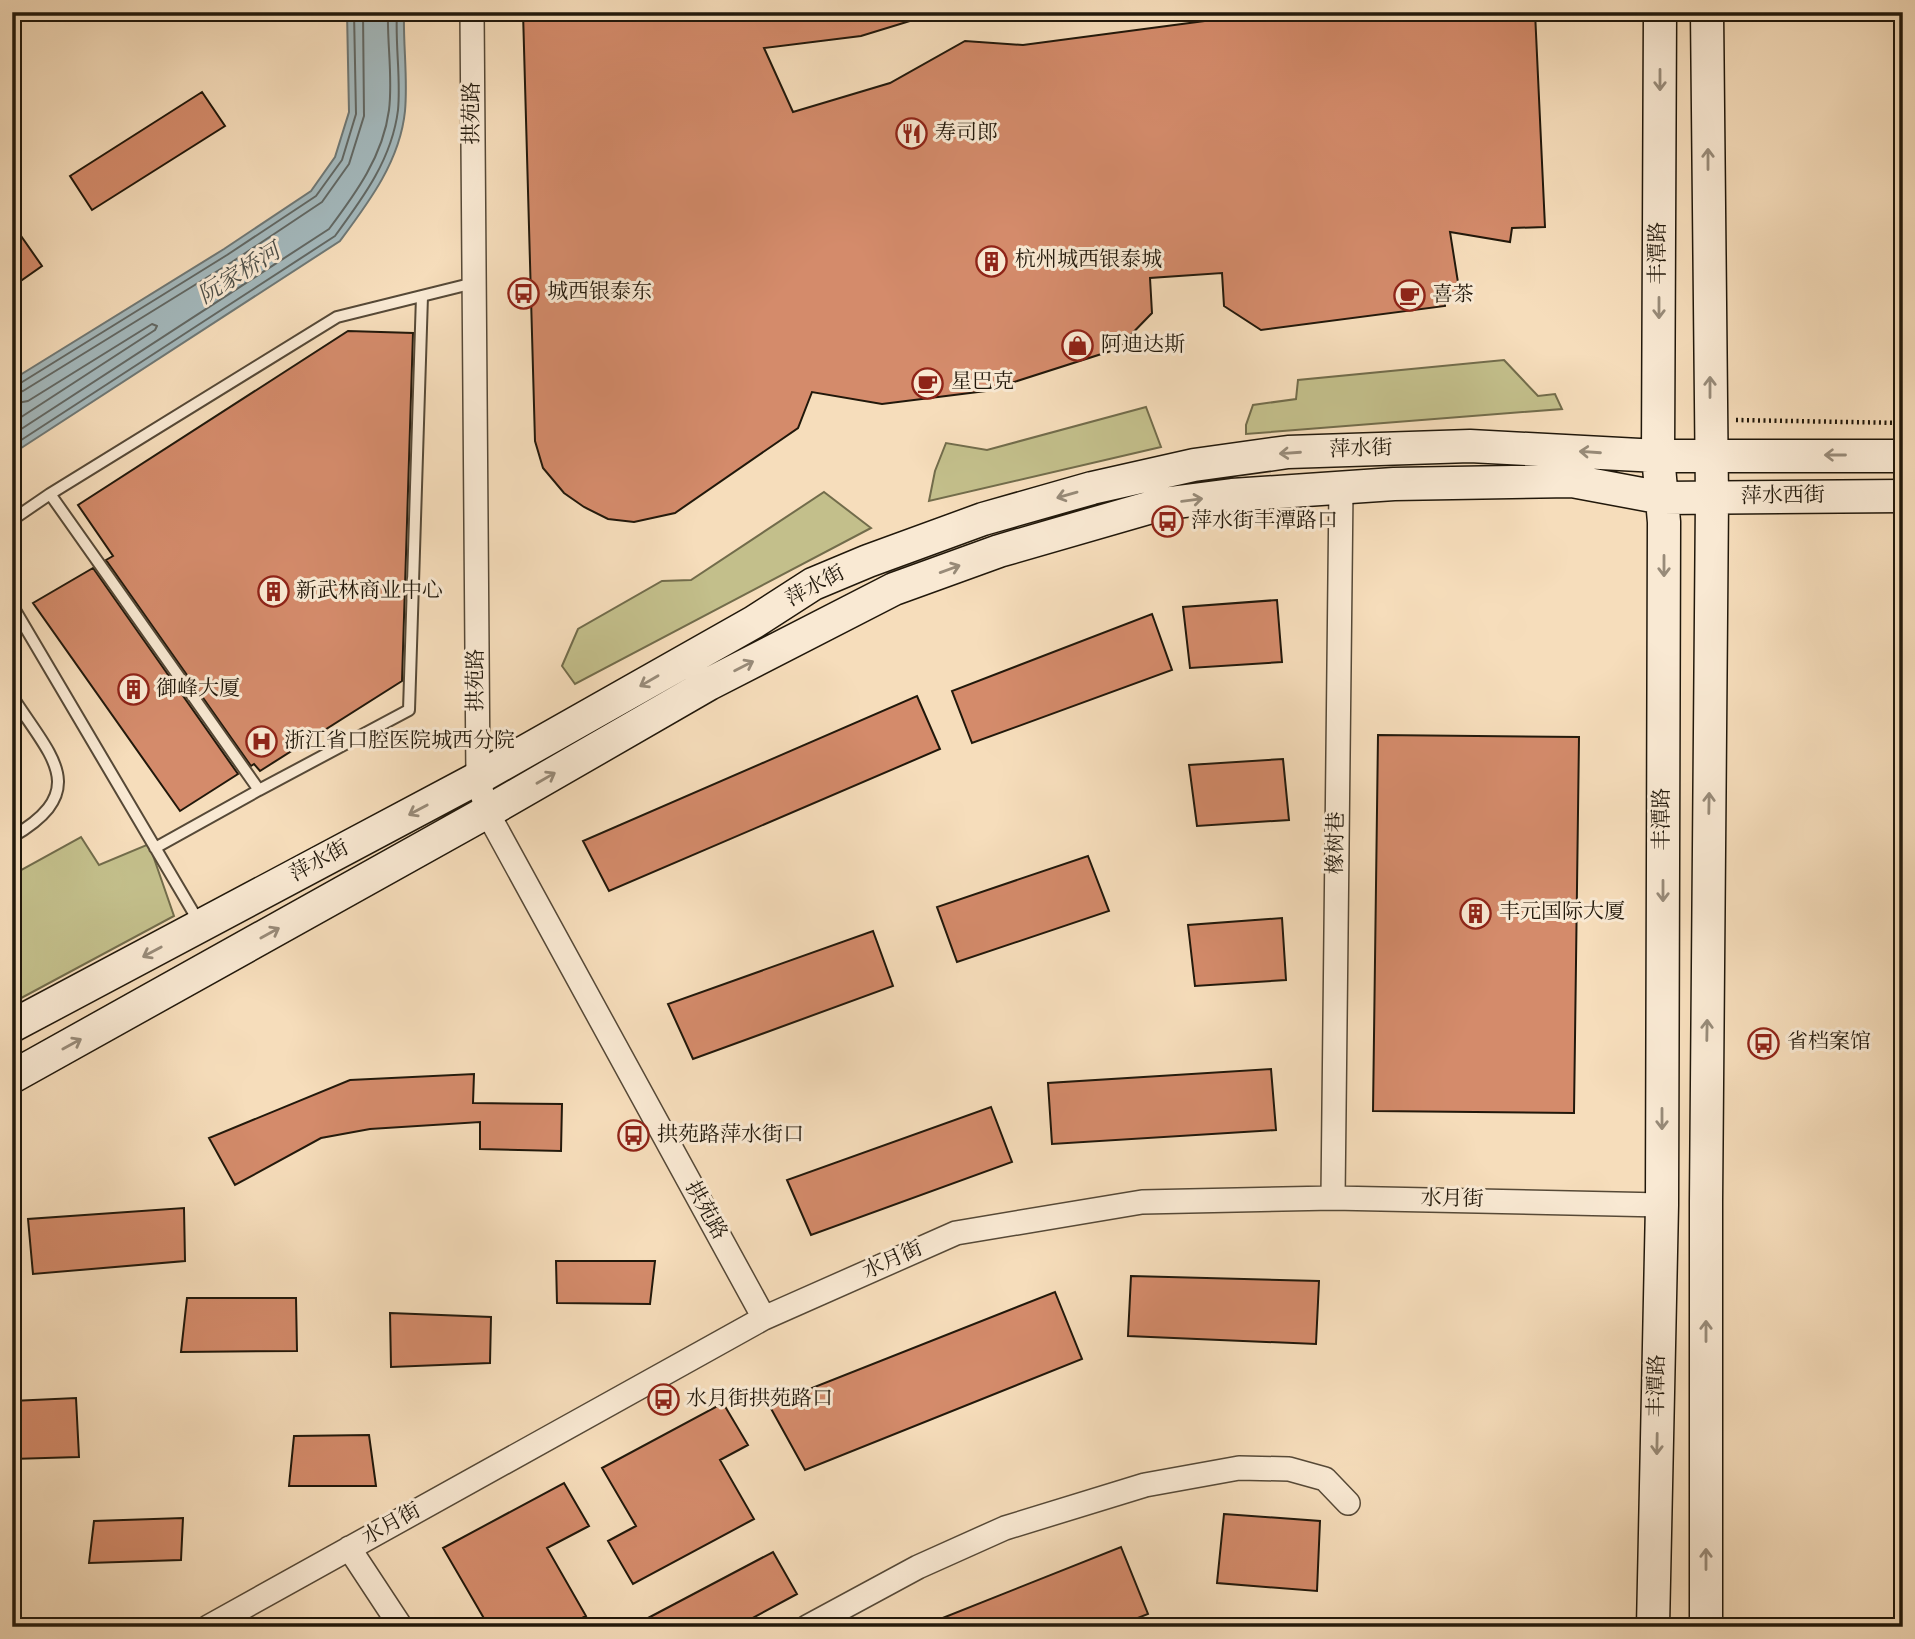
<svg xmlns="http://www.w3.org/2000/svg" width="1915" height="1639" font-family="'Sorts Mill Goudy','Noto Serif SC',serif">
<rect width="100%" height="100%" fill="#f6ddbb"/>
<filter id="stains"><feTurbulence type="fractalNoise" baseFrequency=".00286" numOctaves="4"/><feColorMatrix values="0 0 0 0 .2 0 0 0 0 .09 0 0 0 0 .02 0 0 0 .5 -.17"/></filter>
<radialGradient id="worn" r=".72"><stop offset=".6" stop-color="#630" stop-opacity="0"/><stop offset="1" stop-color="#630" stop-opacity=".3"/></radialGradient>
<!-- green -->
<path fill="#c3bf8b" stroke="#726c4b" stroke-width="2" d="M1504,360L1538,396L1555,394L1562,409L1246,434V425L1253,405L1296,399L1298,380Z
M1146,407L1161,447L929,501L935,471L946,443L987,450Z
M824,492L871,528L575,684L562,666L578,629L662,581L691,580Z
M81,837L99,865L149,844L174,916L12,1003V875Z"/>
<!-- water -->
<path fill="#a3b8bc" stroke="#6f7875" stroke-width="2" d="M347,12H404C403,45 408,78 405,111C400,161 369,202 340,241L12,454V380L224,249L311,191L335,157L349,112Z"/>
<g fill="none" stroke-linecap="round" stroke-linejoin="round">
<!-- shore -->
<path stroke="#626864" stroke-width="2" d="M12,385L19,384L227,255L316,196L342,160L356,114L354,12
M12,394L23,391L232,262L322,202L349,164L364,116L363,12
M12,404L28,401L152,324L157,326L155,330L12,423
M12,435L329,229C356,193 383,156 389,110C393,78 387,44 388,12
M12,446L335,236C363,198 392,159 398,110C401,78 395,45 397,12"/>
</g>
<!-- building -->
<path fill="#d48b6b" stroke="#21180b" stroke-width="2" d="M523,12H923V17L861,36L764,48L793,112L890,83L965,41L1023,45L1250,15L1255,12H1535L1545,227L1512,228L1510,242L1450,232L1460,295L1444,292L1445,306L1261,330L1224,306L1222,273L1150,278L1152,313L1117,349L986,391L882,404L812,392L798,428L675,513L634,522L608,519L584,507L564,493L543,468L535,441Z
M202,92L225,126L92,210L70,176Z
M12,223L42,266L12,287Z
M348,331L413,333L402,681L260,771L254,764L251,766L106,560L113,556L78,505Z
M93,568L238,774L180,811L33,603Z
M1277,600L1282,662L1190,668L1183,607Z
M1152,614L1172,670L972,743L952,691Z
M917,696L940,749L609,891L583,841Z
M1378,735L1579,737L1574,1113L1373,1111Z
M1283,759L1289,820L1197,826L1189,765Z
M1088,856L1109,911L957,962L937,907Z
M1282,918L1286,980L1195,986L1188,925Z
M873,931L893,986L693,1059L668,1004Z
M1271,1069L1276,1130L1052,1144L1048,1083Z
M474,1074L473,1103L562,1104L561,1151L480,1149V1122L370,1129L321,1138L235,1185L209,1138L350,1080Z
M991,1107L1012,1162L811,1235L787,1180Z
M184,1208L185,1261L33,1274L28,1219Z
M556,1261H655L650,1304L557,1303Z
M1131,1276L1319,1281L1316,1344L1128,1336Z
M1055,1292L1082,1359L805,1470L769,1405Z
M187,1298H296L297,1351L181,1352Z
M390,1313L491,1317L490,1363L391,1367Z
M76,1398L79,1457L12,1459V1401Z
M723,1403L748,1445L720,1460L754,1519L633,1584L608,1541L636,1526L602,1468Z
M369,1435L376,1486H289L294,1436Z
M564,1483L589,1526L547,1548L586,1616L565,1627H489L443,1548Z
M1224,1514L1320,1521L1317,1591L1217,1583Z
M183,1518L181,1560L89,1563L94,1521Z
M1121,1547L1148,1614L1115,1627H920Z
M773,1552L797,1594L736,1627H631Z"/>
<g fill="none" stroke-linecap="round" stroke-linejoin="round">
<defs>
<path id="lane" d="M422,296L409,710L259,790L50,494L337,317L474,283
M12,520L50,494
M12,605L199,922
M12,696C50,756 93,790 12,837
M155,848L259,790"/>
<path id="street" d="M472,12L478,778L487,812L764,1318
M1333,1198L1341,489
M349,1548L401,1627
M208,1627L764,1318L956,1233L1142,1202L1333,1198L1662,1205
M807,1627L918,1567L1005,1528L1145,1485L1239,1468L1289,1469L1325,1479L1348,1503"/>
<path id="secondary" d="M12,1026L478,778L754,622L813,584L868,561L983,519L1092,488L1194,465L1288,452L1470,446L1658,456H1903
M12,1077L487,812L709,684L894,589L999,551L1162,504L1232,495L1394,484L1572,481L1663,498L1903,496
M1653,1627L1662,1205L1664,522L1658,456L1660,12
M1706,1627V1201L1712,498L1707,12"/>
</defs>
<!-- lane casing -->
<use href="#lane" stroke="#564937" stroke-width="14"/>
<!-- street casing -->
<use href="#street" stroke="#564937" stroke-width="26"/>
<!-- secondary casing -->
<use href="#secondary" stroke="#21180b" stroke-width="35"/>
<!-- path -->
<path stroke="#21180b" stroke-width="4.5" stroke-dasharray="2 3.5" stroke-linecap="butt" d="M1736,420L1903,423"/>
<!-- lane -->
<use href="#lane" stroke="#f9e9d3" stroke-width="10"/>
<!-- street -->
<use href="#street" stroke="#f9e9d3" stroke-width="23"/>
<!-- secondary -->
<use href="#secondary" stroke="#f9e9d3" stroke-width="32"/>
</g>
<!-- one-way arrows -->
<defs><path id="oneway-shaft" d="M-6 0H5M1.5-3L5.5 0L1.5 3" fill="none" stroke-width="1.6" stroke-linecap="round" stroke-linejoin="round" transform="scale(1.75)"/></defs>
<g stroke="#988b79">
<use href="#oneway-shaft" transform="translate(1660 80) rotate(90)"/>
<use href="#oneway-shaft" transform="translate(1708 159) rotate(-90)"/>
<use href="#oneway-shaft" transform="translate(1659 308) rotate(90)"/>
<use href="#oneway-shaft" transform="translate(1710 387) rotate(-90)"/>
<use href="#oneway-shaft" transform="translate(1590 452) rotate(-176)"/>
<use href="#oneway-shaft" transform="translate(1290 453) rotate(176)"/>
<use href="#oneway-shaft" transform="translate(1835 455) rotate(-180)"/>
<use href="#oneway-shaft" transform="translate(1067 495) rotate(164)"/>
<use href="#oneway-shaft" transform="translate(1192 500) rotate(-7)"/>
<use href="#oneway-shaft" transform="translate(1664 566) rotate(90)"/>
<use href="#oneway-shaft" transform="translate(950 569) rotate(-20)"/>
<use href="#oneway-shaft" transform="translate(744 666) rotate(-27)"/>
<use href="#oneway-shaft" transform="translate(649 681) rotate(150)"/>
<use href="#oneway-shaft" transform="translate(546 778) rotate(-30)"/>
<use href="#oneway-shaft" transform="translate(1709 803) rotate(-89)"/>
<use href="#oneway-shaft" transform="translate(418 810) rotate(152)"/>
<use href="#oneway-shaft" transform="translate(1663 891) rotate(90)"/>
<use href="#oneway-shaft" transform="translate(270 933) rotate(-29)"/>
<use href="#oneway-shaft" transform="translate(152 952) rotate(152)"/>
<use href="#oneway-shaft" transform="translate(1707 1030) rotate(-89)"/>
<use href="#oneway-shaft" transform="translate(72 1044) rotate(-29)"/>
<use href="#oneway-shaft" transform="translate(1662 1119) rotate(90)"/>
<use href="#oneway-shaft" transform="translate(1706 1331) rotate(-90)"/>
<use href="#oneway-shaft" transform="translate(1657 1444) rotate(91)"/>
<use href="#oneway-shaft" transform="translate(1706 1559) rotate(-90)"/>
</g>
<!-- icons -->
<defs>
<symbol id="restaurant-ring" viewBox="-11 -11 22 22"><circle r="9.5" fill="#f9e9d3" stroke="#8f2418" stroke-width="1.5"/><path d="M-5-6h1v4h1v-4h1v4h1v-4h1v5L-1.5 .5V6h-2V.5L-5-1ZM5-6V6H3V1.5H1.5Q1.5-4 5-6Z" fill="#8f2418"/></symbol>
<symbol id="building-ring" viewBox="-11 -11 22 22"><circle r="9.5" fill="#f9e9d3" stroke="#8f2418" stroke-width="1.5"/><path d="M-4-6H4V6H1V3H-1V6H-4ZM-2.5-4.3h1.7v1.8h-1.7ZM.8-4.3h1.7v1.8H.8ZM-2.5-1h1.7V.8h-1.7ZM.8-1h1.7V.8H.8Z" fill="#8f2418"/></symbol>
<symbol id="bus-ring" viewBox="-11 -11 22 22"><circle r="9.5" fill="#f9e9d3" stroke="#8f2418" stroke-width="1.5"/><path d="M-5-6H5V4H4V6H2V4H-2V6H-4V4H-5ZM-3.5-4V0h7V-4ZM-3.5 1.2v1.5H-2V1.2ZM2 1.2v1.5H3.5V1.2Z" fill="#8f2418"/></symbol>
<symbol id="cafe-ring" viewBox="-11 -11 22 22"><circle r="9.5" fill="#f9e9d3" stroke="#8f2418" stroke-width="1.5"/><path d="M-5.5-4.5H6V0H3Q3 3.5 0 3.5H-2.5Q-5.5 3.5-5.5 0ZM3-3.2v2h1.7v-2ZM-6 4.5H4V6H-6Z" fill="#8f2418"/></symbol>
<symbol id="shop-ring" viewBox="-11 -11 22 22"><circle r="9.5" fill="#f9e9d3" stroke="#8f2418" stroke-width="1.5"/><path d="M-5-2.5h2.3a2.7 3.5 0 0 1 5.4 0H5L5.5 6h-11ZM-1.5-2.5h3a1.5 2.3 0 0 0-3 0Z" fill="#8f2418"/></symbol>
<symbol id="hospital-ring" viewBox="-11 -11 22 22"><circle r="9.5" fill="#f9e9d3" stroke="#8f2418" stroke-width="1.5"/><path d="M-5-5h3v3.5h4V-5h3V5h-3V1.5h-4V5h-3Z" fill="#8f2418"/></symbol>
</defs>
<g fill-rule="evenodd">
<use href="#restaurant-ring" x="894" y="116" width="35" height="35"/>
<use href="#building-ring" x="974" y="244" width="35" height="35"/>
<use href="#bus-ring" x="506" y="276" width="35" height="35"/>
<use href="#cafe-ring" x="1392" y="278" width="35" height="35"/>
<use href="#shop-ring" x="1060" y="328" width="35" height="35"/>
<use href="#cafe-ring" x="910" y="366" width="35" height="35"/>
<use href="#bus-ring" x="1150" y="504" width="35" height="35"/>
<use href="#building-ring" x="256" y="574" width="35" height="35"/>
<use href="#building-ring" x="116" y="672" width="35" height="35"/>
<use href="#hospital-ring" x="244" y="724" width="35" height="35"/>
<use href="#building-ring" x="1458" y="896" width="35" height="35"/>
<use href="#bus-ring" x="1746" y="1026" width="35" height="35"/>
<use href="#bus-ring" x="616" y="1118" width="35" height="35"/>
<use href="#bus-ring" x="646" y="1382" width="35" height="35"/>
</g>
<g text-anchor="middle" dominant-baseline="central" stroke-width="6" stroke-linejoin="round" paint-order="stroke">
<!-- street labels -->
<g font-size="21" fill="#21180b" stroke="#f9e9d3">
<text transform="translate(473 113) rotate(-90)">拱苑路</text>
<text transform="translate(1659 253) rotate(-90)">丰潭路</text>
<text transform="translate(1361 450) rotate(-2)">萍水街</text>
<text transform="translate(1783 497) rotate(-1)">萍水西街</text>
<text transform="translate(816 587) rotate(-28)">萍水街</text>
<text transform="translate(477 680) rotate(-90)">拱苑路</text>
<text transform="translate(1663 819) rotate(-90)">丰潭路</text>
<text transform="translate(1337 843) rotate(-89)">橡树巷</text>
<text transform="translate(320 862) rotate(-28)">萍水街</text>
<text transform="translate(1452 1200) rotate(1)">水月街</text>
<text transform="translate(705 1211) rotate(61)">拱苑路</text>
<text transform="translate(893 1261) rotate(-24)">水月街</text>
<text transform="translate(1658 1386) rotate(-89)">丰潭路</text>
<text transform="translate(392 1525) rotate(-29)">水月街</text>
</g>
<!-- poi labels -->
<g font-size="21" fill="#21180b" stroke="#f9e9d3" text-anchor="start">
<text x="935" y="134">寿司郎</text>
<text x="1015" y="261">杭州城西银泰城</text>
<text x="547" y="293">城西银泰东</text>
<text x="1432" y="296">喜茶</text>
<text x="1101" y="346">阿迪达斯</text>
<text x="951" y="383">星巴克</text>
<text x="1191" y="522">萍水街丰潭路口</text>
<text x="296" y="592">新武林商业中心</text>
<text x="156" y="690">御峰大厦</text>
<text x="284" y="742">浙江省口腔医院城西分院</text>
<text x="1499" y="913">丰元国际大厦</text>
<text x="1787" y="1043">省档案馆</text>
<text x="657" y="1136">拱苑路萍水街口</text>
<text x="686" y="1400">水月街拱苑路口</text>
</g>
<!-- water labels -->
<g font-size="23" font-style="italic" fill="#4e5049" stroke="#f9e9d3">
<text transform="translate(240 275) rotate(-32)">阮家桥河</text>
</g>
</g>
<!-- margin -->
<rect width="1915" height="1639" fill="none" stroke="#f6ddbb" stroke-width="42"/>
<rect x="14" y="14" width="1887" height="1611" fill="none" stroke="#21180b" stroke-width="3.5"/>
<rect x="21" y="21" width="1873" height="1597" fill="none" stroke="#21180b" stroke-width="2"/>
<rect width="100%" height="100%" filter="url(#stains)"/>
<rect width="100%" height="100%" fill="url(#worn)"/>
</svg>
